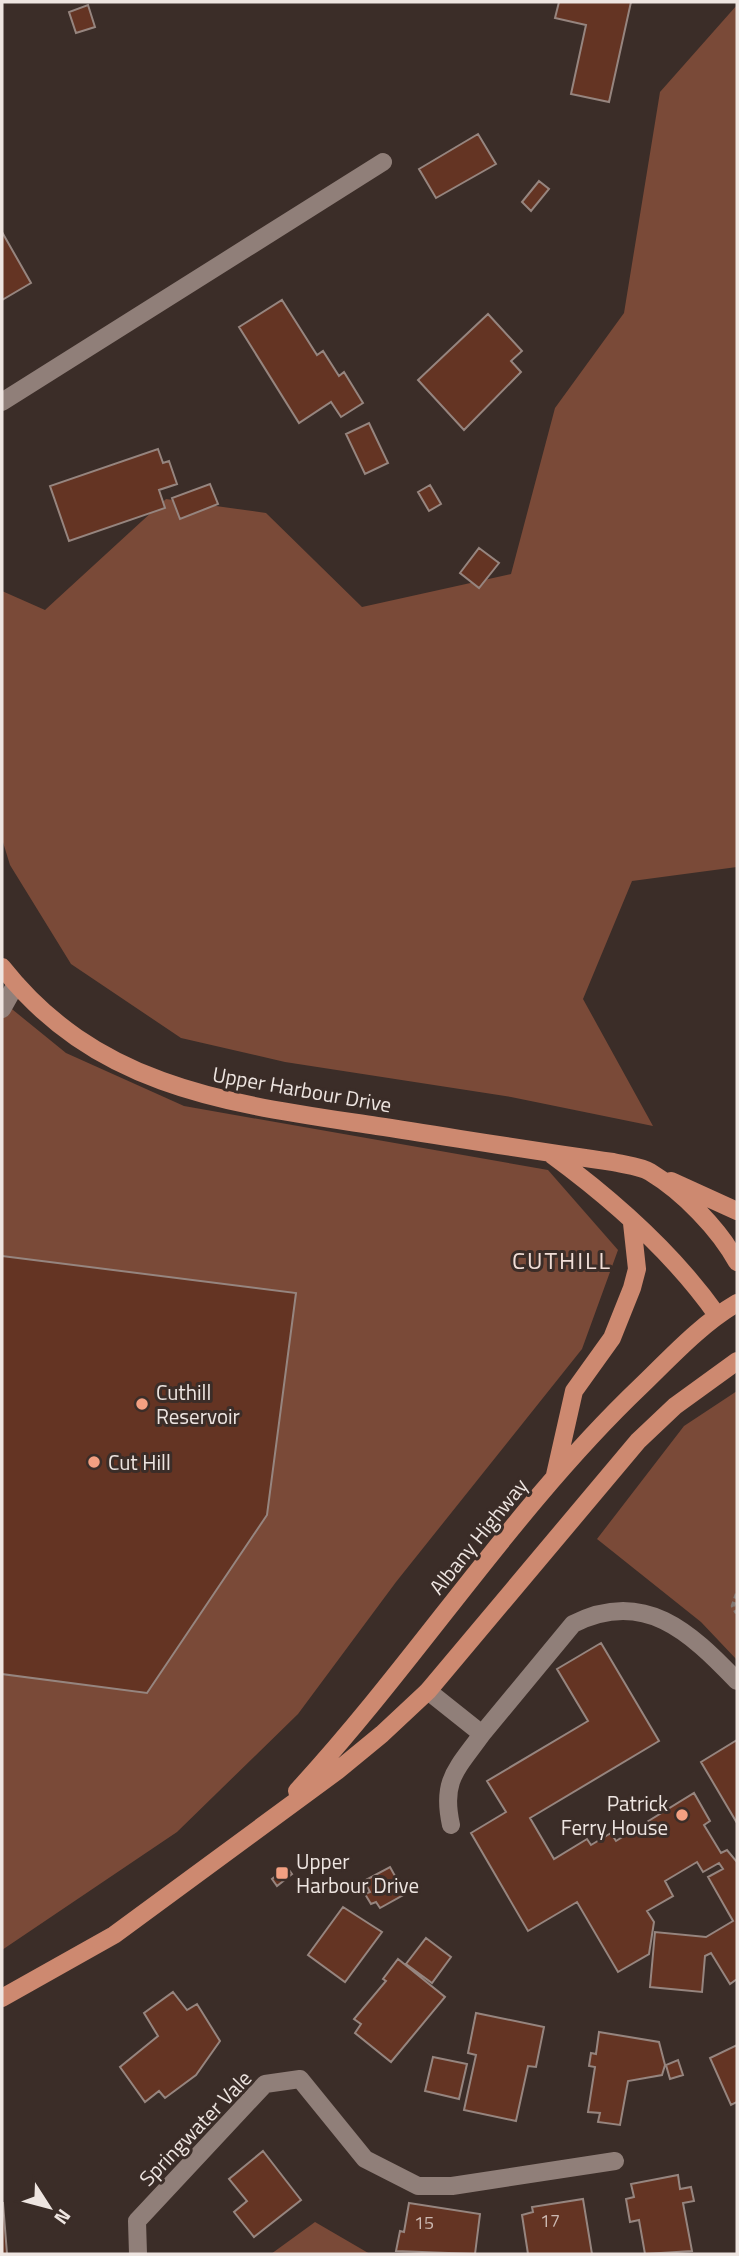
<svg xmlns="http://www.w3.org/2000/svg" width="739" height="2256" font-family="'Titillium Web',sans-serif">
<rect width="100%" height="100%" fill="#3b2d28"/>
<!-- green -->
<path fill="#7a4a38" d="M737,5V867L632,881L583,999L653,1126L511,1097L285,1062L181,1038L71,964L10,865L2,839V591L45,610L166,499L266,513L362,607L511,574L555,408L624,313L660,92Z
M2,1001L66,1053L184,1106L548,1170L618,1250L582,1349L396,1582L298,1714L177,1832L2,1950Z
M737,1391V1660L701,1622L597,1539L684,1426Z
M315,2222L370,2254H271Z"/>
<!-- building -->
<path fill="#643423" stroke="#96857f" stroke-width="2" d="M559,2H631L609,102L571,94L586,25L555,18Z
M88,5L95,27L76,33L69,12Z
M478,134L496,164L436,198L419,169Z
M539,181L549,189L531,211L522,202Z
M2,232L31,283L2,300Z
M282,300L317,355L323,351L339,376L344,372L363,403L341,417L331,402L299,423L239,327Z
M488,314L522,351L511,361L521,372L464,430L418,380Z
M369,423L388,463L365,474L346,434Z
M158,449L163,463L169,461L177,484L159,490L165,508L69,541L50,486Z
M210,484L218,504L180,519L172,498Z
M430,485L441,504L429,511L418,492Z
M479,548L499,563L479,588L460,573Z
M2,1256L296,1293L267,1515L147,1693L2,1674Z
M601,1643L659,1741L530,1818L554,1859L587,1839L591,1845L611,1833L616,1841L694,1793L710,1821L704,1825L721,1853L727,1850L737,1862V1979L730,1984L711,1953L705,1956L702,1992L650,1987L655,1932L706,1937L733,1921L708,1877L723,1869L719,1863L703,1872L697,1862L665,1881L673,1896L647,1911L654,1922L649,1954L618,1972L577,1902L528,1931L471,1833L506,1812L487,1781L588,1721L557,1669Z
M737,1740V1823L701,1762Z
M287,1867L292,1874L277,1886L272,1879Z
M390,1867L405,1894L380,1908L376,1902L371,1904L365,1894L370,1892L364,1881Z
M343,1907L382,1932L345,1982L308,1955Z
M426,1938L451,1957L432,1983L406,1964Z
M398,1959L445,1997L391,2062L355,2033L361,2024L354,2019L386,1981L383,1979Z
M173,1992L187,2010L197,2004L220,2041L196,2075L165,2098L159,2091L145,2102L120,2067L158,2036L144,2013Z
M476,2013L544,2027L536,2067L528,2066L516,2121L464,2110L476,2055L468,2053Z
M599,2032L659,2042L665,2065L662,2075L628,2081L620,2125L598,2122L600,2113L588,2112L595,2067L589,2066L591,2053L596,2054Z
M737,2045V2102L731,2105L710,2058Z
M433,2057L467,2064L459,2099L425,2091Z
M678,2060L683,2075L670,2079L666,2065Z
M263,2151L301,2200L254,2237L234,2212L247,2201L229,2179Z
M678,2175L680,2189L691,2187L694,2201L683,2203L692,2251L645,2254L639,2220L630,2222L626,2199L634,2197L631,2184Z
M583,2199L592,2254H528L522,2215L533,2212L532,2207Z
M2,2203H3L7,2254H2Z
M409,2203L480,2214L475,2254L396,2251L400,2231L404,2232Z"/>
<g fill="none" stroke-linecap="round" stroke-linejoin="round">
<!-- path -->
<path stroke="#817570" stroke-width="4.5" stroke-dasharray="5 3.5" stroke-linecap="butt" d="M737,1594L733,1606L737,1613"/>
<!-- minor -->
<path stroke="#907f79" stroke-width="18" d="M2,402L383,162
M2,1009L16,984
M428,1691L482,1734L573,1624C644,1588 690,1632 737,1681
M451,1825C441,1780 457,1769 482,1734
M138,2254L137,2221L265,2084L300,2079L365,2159L418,2186H452L615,2161"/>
<!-- major -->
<path stroke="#cd8970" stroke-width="18" d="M2,967C99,1090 233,1104 377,1126C456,1138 534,1151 613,1162C625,1165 640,1166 650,1172C683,1192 719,1229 737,1262
M552,1155C612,1199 674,1254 717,1315
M671,1181L737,1211
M555,1475L574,1391L612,1338L632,1288L637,1269L632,1223
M297,1791C417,1661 513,1508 641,1386C671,1357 701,1324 737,1303
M2,1998L114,1935L337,1771L382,1734L428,1691L638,1441L675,1406L737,1361"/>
</g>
<!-- markers -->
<g fill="#f3a082" stroke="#3b2d28" stroke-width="2.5">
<circle cx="142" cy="1404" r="7"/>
<circle cx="94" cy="1462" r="7"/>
<circle cx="682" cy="1815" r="7"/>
<rect x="275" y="1866" width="14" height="14" rx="3.5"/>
</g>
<g text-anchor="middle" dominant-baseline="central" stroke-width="6" stroke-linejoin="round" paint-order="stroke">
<!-- number labels -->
<g font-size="18" fill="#ccb9b2">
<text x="550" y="2220">17</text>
<text x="424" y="2222">15</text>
</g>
<!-- street labels -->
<g font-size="21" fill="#eee5e1" stroke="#3b2d28">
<text transform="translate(302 1089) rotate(10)">Upper Harbour Drive</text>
<text transform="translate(478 1536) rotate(-51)">Albany Highway</text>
<text transform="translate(195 2128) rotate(-46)">Springwater Vale</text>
</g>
<!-- poi labels -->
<g font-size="21" fill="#eee5e1" stroke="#3b2d28" text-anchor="start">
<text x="156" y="1392">Cuthill<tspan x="156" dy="24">Reservoir</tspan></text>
<text x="108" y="1462">Cut Hill</text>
<text x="668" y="1803" text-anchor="end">Patrick<tspan x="668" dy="24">Ferry House</tspan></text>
<text x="296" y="1861">Upper<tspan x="296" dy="24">Harbour Drive</tspan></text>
</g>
<!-- quarter labels -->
<g font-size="24" letter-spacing="2" fill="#f1ded7" stroke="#3b2d28">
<text x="562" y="1260">CUTHILL</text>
</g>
</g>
<!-- border -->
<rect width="739" height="2256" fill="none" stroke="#eee5e1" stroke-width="7"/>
<!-- north arrow -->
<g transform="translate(49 2207) rotate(126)" stroke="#3b2d28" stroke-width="5" paint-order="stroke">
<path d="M0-5L12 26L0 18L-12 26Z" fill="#eee5e1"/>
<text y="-10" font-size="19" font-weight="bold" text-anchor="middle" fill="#eee5e1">N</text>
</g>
</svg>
